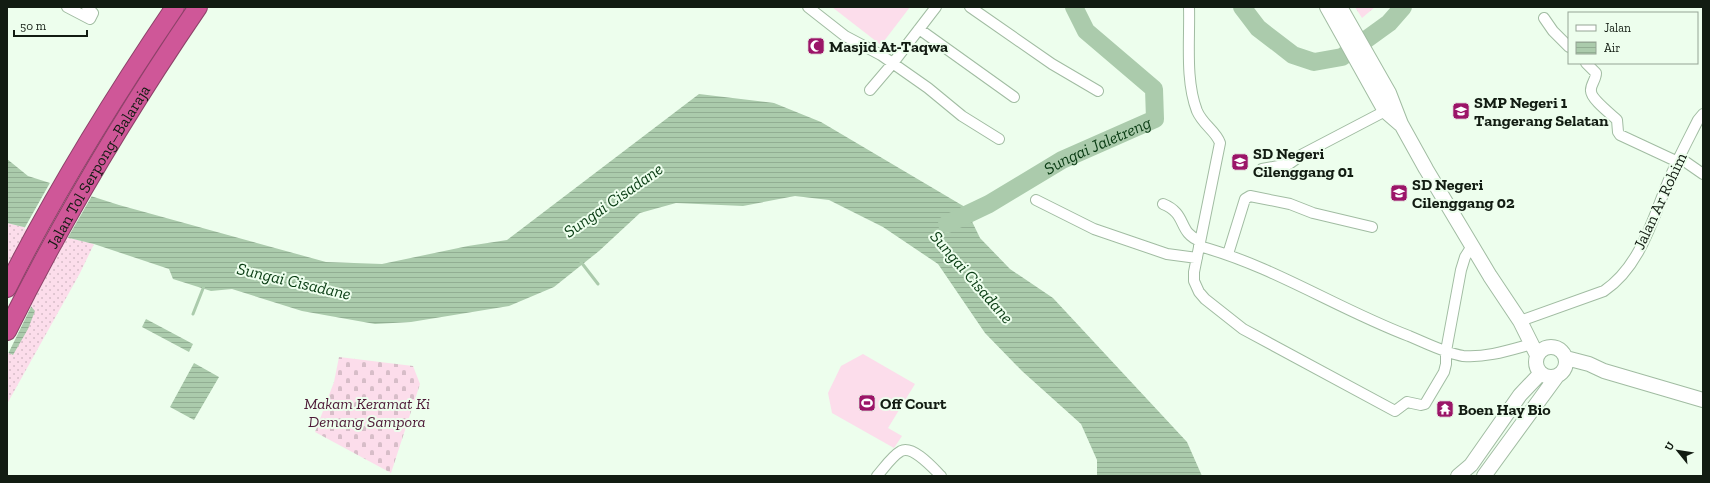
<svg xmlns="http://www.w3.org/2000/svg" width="1710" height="483" font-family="'Zilla Slab',serif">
<defs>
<pattern id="grass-dots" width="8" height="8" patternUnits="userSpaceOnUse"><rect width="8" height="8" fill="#fcddeb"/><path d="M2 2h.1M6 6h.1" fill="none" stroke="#d7bdc8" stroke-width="1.8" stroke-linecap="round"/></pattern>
<pattern id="cemetery-stones" width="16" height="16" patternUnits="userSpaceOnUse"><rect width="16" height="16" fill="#fcddeb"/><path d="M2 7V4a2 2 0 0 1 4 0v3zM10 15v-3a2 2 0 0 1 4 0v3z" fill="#d7bdc8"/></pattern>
<pattern id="water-rules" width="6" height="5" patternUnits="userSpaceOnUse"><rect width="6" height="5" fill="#abcbac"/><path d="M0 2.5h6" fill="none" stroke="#92ae93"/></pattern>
</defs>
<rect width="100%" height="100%" fill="#edfeed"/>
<!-- grass -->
<path fill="url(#grass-dots)" d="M7,223L94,244L80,273L7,404Z"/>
<!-- cemetery -->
<path fill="url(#cemetery-stones)" d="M1355,7H1375L1362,18Z
M339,357L413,366L420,384L391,473L315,432L334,382Z"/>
<!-- garden -->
<path fill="#fcddeb" d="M832,7H910L881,45Z
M863,354L915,384L888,428L902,436L894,448L832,413L828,393L841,366Z"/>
<!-- water -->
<path fill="url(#water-rules)" d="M699,94L774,103L821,122L965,207L980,238L1010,269L1053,298L1187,442L1202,476H1097V460L1081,424L1022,371L985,333L938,264L883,227L829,200L795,196L743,206L676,203L640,213L599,251L554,287L509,306L411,322L375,324L302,311L232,289L211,291L173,279L169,269L94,244L7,223V159L28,176L119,205L326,262L382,264L468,246L507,240Z
M7,297L30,305L35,311L28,329L13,355L7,352Z
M146,319L193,344L189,352L142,327Z
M194,363L219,377L194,420L170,407Z"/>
<!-- pier -->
<path fill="#edfeed" d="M51,181L93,194L67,239L24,229Z
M7,295L32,305L8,354H7Z"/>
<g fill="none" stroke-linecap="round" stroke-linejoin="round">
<!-- stream -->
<path stroke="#abcbac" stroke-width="3" d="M581,262L598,284
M193,314L204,286"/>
<!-- river -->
<g stroke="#abcbac" stroke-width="18">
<path d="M1242,7L1258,28L1293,55L1314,62L1342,57L1389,23L1403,7"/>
<path id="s1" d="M947,224L989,204L1062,160L1155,119L1154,89L1086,31L1074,7"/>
</g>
<defs>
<path id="street" d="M67,7L90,19L93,13L87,7
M808,7L845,36L881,55L928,88L962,116L999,139
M970,7L1052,64L1098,91
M1189,7C1190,40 1185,80 1197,111C1203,125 1216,131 1220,143L1194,272V281L1199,292L1205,299L1243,329L1395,411L1407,402L1421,405L1425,404L1444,372L1446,364V351L1461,270L1465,257L1472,246
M1544,18L1553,31L1569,47
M919,29L1014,97
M1586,63L1596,73C1596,80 1590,85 1591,91C1591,99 1611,114 1617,120L1618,132L1620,135L1678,162
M870,90L893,63L936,7
M1680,158L1703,174
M1262,169L1289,164L1303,154L1391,108
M1036,200L1094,229L1167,254L1197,258
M1163,204C1188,214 1177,232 1200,241
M1199,246C1273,266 1338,309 1409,336C1426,343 1445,353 1463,356C1486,358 1510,350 1532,344
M1228,254L1245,199L1250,196L1290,204L1313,213L1372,227
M1520,321L1604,291C1639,267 1651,224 1666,187C1675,164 1687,142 1698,120L1703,114
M877,476C884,468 892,456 901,451C913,445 933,468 941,476"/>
<path id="secondary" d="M1327,7L1385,111L1400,124
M1340,7L1389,93L1401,124L1426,169L1490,276L1520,321L1537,355
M1536 362a15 15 0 1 1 30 0a15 15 0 1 1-30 0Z
M1566,358L1589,364L1604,371L1703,400
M1458,476L1471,465L1520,395L1540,374
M1484,476L1557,376"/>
<g id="highway">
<path d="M7,288C56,190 114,97 175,7"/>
<path id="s2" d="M7,331C63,218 127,111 198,7"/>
</g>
</defs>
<!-- street casing -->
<use href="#street" stroke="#a1bca2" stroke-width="12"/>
<!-- secondary casing -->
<use href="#secondary" stroke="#a1bca2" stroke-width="16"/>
<!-- highway casing -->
<use href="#highway" stroke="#8d4269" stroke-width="20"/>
<!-- street -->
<use href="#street" stroke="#fff" stroke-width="10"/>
<!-- secondary -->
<use href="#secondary" stroke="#fff" stroke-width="14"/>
<!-- highway -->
<use href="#highway" stroke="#cf5798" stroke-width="18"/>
</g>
<!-- icons -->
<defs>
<symbol id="mosque-square" viewBox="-11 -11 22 22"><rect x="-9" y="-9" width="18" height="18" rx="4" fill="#9b1568" stroke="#edfeed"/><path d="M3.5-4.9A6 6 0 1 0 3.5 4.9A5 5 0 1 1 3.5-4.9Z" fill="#fff"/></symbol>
<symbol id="school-square" viewBox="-11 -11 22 22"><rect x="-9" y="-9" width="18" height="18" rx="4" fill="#9b1568" stroke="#edfeed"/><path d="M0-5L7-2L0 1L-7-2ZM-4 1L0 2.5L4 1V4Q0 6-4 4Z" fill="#fff"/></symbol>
<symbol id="stadium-square" viewBox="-11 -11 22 22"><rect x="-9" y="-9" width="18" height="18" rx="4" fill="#9b1568" stroke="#edfeed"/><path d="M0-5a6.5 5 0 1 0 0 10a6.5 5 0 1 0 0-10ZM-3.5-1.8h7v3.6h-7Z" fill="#fff"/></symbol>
<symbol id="temple-square" viewBox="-11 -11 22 22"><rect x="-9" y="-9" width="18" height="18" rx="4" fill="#9b1568" stroke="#edfeed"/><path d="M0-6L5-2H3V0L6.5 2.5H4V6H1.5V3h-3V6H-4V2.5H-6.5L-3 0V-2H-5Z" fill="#fff"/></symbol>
</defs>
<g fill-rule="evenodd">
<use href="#mosque-square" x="806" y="36" width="20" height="20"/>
<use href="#school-square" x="1451" y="101" width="20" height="20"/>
<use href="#school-square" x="1230" y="152" width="20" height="20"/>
<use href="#school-square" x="1389" y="183" width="20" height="20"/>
<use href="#stadium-square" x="857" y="393" width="20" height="20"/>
<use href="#temple-square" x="1435" y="399" width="20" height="20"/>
</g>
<g text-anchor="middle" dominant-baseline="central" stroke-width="4" stroke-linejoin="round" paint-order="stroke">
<!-- poi labels -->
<g font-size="16" font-weight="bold" fill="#121c12" stroke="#edfeed" text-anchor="start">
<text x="829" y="46">Masjid At-Taqwa</text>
<text x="1474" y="102">SMP Negeri 1<tspan x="1474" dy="18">Tangerang Selatan</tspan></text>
<text x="1253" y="153">SD Negeri<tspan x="1253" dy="18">Cilenggang 01</tspan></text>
<text x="1412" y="184">SD Negeri<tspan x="1412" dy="18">Cilenggang 02</tspan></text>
<text x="880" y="403">Off Court</text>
<text x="1458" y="409">Boen Hay Bio</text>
</g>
<!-- street labels -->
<g font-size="16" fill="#121c12" stroke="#edfeed">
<text stroke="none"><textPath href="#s2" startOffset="188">Jalan Tol Serpong–Balaraja</textPath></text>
<text transform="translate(1660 201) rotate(-65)">Jalan Ar Rohim</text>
</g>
<!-- park labels -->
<g font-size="16" font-style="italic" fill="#4c1835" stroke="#edfeed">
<text x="367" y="403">Makam Keramat Ki<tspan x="367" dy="18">Demang Sampora</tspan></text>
</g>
<!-- water labels -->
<g font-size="17" font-style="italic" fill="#073a11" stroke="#edfeed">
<text stroke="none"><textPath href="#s1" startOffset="170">Sungai Jaletreng</textPath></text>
<text transform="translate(613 200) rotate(-35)">Sungai Cisadane</text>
<text transform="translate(972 277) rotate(49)">Sungai Cisadane</text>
<text transform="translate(294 281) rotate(13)">Sungai Cisadane</text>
</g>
</g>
<!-- border -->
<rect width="1710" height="483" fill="none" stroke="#121c12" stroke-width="16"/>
<!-- legend -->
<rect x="1568" y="12" width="130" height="52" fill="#edfeed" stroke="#95a495"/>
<rect x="1576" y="25" width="20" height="6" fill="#ffffff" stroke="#95a495"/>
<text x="1604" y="32" font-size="12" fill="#121c12">Jalan</text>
<rect x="1576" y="42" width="20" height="12" fill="url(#water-rules)" stroke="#95a495"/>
<text x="1604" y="52" font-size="12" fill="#121c12">Air</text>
<!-- north arrow -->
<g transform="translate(1678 451) rotate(300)" stroke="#edfeed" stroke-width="3" paint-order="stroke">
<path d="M0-3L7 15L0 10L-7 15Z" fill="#121c12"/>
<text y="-6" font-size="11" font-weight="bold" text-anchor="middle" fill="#121c12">U</text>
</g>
<!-- scale -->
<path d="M14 30v6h73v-6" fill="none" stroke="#121c12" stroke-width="2"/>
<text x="20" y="30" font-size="12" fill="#121c12" stroke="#edfeed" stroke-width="3" paint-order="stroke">50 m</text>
</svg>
